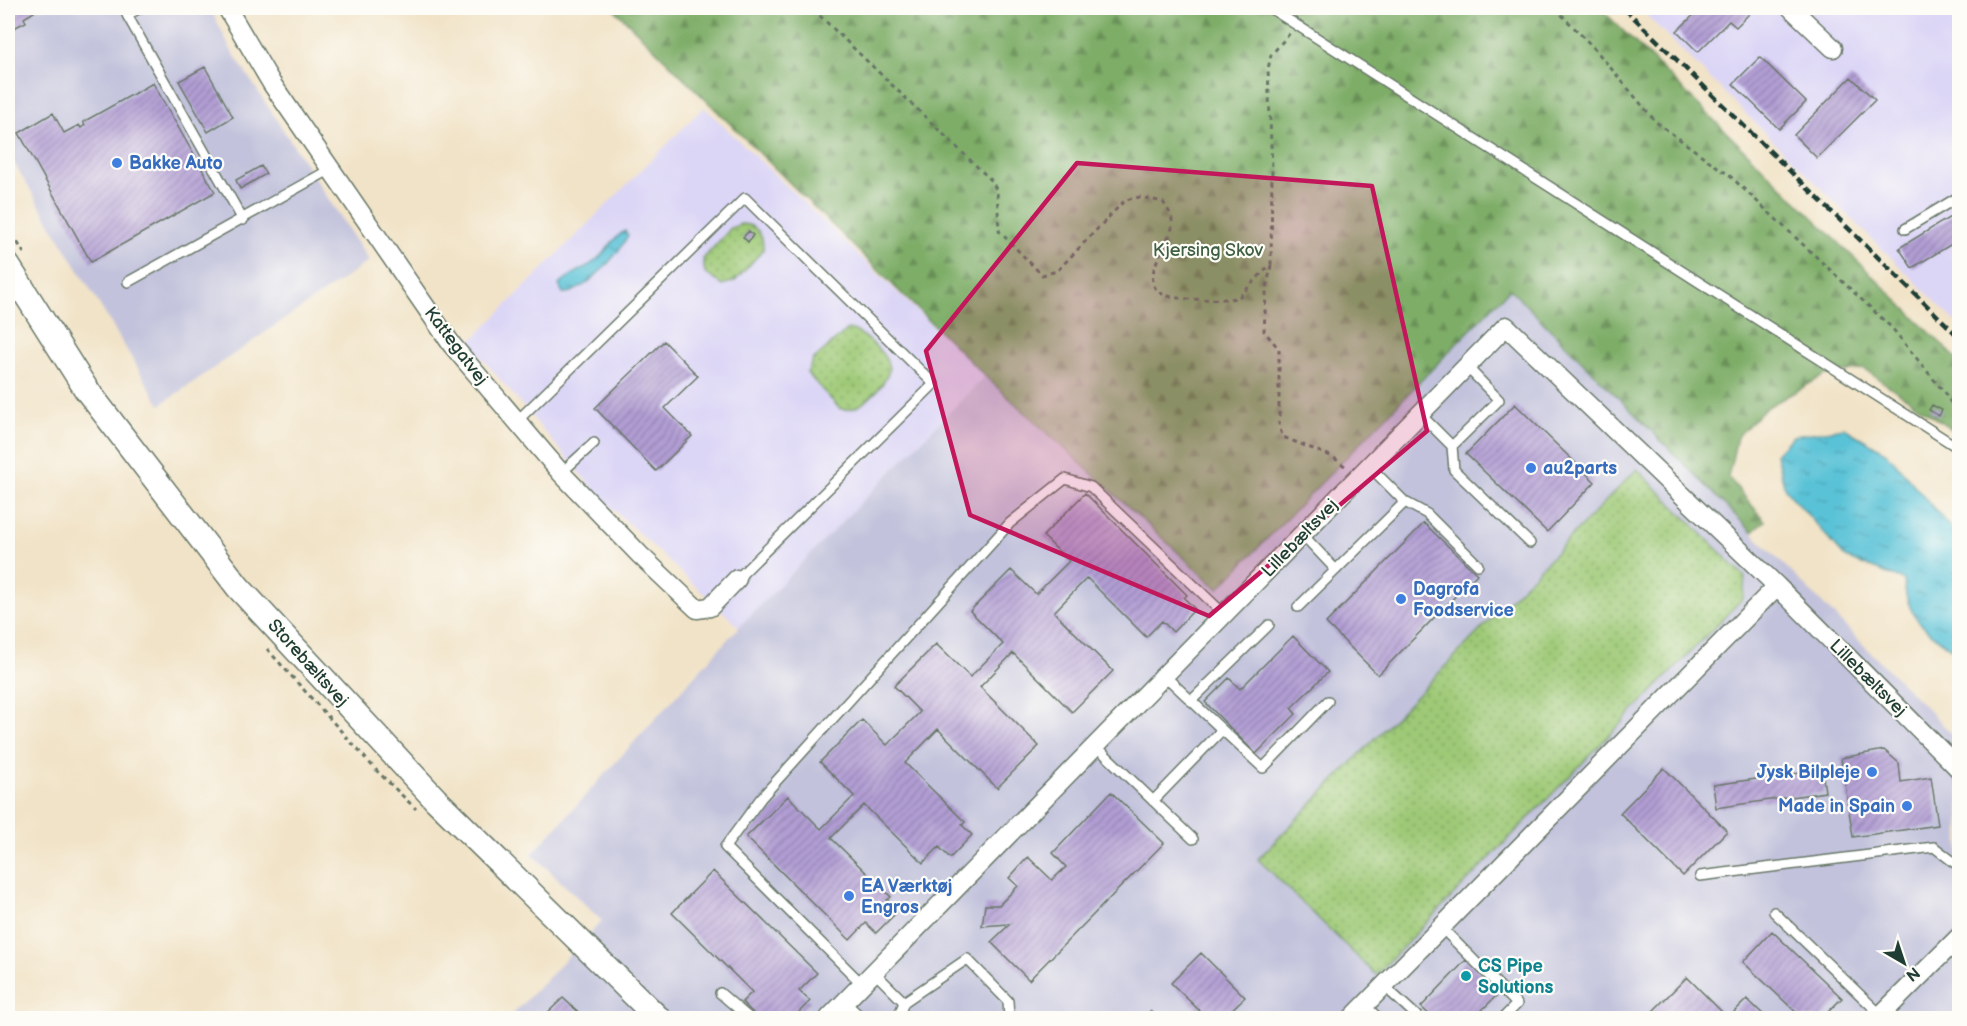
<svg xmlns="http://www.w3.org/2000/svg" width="1967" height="1026" font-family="'Balsamiq Sans',sans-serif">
<defs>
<pattern id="grass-dots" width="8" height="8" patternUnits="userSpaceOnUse" patternTransform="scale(1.5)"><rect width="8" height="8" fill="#9ec976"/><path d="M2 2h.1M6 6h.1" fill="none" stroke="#80a462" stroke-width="1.8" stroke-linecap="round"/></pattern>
<pattern id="forest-firs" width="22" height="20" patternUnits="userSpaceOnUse" patternTransform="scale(1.5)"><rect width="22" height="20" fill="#7ead67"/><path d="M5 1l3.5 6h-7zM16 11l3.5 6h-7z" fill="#678e56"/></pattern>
<pattern id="water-ripples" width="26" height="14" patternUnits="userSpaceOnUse" patternTransform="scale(1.5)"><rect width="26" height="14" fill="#5ac2d7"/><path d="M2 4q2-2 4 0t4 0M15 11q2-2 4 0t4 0" fill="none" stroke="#4a9faf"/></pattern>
<pattern id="building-hatch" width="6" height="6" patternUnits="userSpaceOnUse" patternTransform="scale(1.5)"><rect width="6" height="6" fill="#b29ed4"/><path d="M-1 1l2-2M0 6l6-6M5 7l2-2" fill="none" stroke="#9082ad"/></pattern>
</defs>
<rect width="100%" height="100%" fill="#fdfcf7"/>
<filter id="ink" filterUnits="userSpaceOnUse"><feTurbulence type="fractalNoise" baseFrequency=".0167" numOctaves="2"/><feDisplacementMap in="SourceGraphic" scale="12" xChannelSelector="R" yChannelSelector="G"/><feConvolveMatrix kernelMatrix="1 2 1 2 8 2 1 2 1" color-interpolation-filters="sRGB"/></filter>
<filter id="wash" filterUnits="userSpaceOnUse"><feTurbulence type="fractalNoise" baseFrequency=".008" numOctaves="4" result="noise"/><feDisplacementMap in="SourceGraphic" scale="24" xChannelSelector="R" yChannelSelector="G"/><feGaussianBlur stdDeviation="1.35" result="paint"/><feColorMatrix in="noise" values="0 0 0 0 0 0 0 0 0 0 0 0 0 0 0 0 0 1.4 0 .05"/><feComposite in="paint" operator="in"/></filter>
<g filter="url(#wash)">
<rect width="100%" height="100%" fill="#f1e3c7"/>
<!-- built -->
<path fill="#dcd6f6" d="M1639,8H1959V325Z
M704,107L985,376L739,627L600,497L469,343Z"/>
<!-- industrial -->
<path fill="#c2c2dc" d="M8,8H210L231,50L369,261L160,405L8,153Z
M1510,289L1959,741V1018H509L602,921L532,854L739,627L985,376L1218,589Z"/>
<!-- grass -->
<path fill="url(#grass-dots)" stroke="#5e8355" stroke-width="1.5" d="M741,224C756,224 764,234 763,250L735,281L722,285L705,273L703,259L731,228Z
M848,329C862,331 889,354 889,370C886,386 856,417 839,408L807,373L813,360Z
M1637,469L1745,577L1743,598L1376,975L1258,859Z"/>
<!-- forest -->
<path fill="url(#forest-firs)" stroke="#4e754e" stroke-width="1.5" d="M613,8H1600L1959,361V434L1864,369L1825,375L1764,409L1737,437L1728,477L1765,521L1752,532L1510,289L1218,589L985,376Z"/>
<!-- water -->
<path fill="url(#water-ripples)" stroke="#3c8086" stroke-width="1.5" d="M625,231L628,235C619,254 584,294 563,293L559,285C569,274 584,270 595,261C607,252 612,238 625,231Z
M1844,428L1887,453L1959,538V654C1930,633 1906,620 1904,580L1846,558L1785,489L1776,454L1793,436Z"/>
<g id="blocks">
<!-- building -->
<path fill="url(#building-hatch)" d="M8,8H32L34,12L24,18L26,22L8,31Z
M1701,8H1755L1736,27L1729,21L1698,52L1677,31Z
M1760,57L1806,102L1779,129L1733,84Z
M205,67L233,117L208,132L179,81Z
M1851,77L1875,100L1817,158L1794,135Z
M153,83L215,192L91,262L19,133L53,113L64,133L79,125L81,128L85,125L83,122Z
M261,166L266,174L240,189L236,180Z
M1960,211V239L1912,268L1899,248Z
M749,231L753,235L748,242L743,237Z
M664,341L698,376L665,408L692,436L656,471L595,408Z
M1515,404L1595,482L1547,532L1466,454Z
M1932,405L1942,410L1939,416L1929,410Z
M1085,493L1187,595L1184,598L1195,609L1173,632L1162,621L1146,637L1087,578L1054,612L1113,671L1072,712L1013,653L980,687L1039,746L997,788L938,729L905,763L965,822L962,825L972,835L950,858L939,847L923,863L864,805L831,838L891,897L887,900L898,911L876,933L866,923L850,940L746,837L788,796L821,829L854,796L820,762L862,720L887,745L920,712L894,686L936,644L970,677L1003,644L970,611L1011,570L1036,594L1069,561L1043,536Z
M1424,523L1477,574L1378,675L1326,623Z
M1293,636L1328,672L1291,708L1296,714L1256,754L1205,702L1229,678L1240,689Z
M1884,750L1899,763L1901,782L1931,777L1938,825L1853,837L1841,758Z
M1664,768L1727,831L1683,876L1620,813Z
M1822,770L1825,792L1716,808L1713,785Z
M1111,792L1164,843L1029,980L991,942L1010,924L982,926L985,905H999L1018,886L1009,878L1028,857L1052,880L1066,867L1053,853Z
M713,871L817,973L799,991L810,1001L793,1018H758L742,1002L752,992L672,913Z
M1772,931L1842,998L1822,1018H1802L1743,962Z
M1201,953L1245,997L1223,1018H1207L1171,983Z
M1466,960L1500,992L1474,1018H1433L1421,1007Z
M1687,977L1723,1013L1717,1018H1646Z
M563,998L585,1018H542Z
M1747,999L1767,1018H1728Z
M1150,1011L1158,1018H1143Z"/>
</g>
</g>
<g filter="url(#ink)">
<use href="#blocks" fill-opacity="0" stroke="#687767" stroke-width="1.5"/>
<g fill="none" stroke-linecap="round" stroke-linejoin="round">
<defs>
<path id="lane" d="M140,8L127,15L243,220
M1270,8L1960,449
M1905,229L1960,196
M128,282L331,169
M1467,367L1499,400L1452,446L1454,470L1530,543
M1420,414L1452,446
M516,422L745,198L934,384L737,579
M1369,466L1405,502L1427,514L1478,565
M561,473L594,443
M1303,535L1336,570
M1298,607L1405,502
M1165,676L1263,768L1328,701
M1191,701L1269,625
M1096,746L1193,839
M1153,801L1221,731
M1700,876L1934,847L1960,867
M1774,912L1881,1015
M1441,927L1517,1004L1503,1018
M874,972L904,1002
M863,985L725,847L761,798L1010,523L1065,479L1091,487L1225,615
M1384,986L1419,1018
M720,993L749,1018
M845,1002L862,1018
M1365,1005L1378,1018
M898,1018L904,1002L967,959L1008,1001L1009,1018"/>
<path id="street" d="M227,8L272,84L452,345L561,473L640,555L697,609L710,607L737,579
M1791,8L1833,48
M829,1018L1506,326L1777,586L1960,770
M1352,1018L1777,586
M1878,1018L1960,936"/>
<path id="secondary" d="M8,266L86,389L238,587L436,800L658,1018"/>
</defs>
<!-- lane casing -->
<use href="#lane" stroke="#687767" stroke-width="12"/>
<!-- street casing -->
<use href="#street" stroke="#687767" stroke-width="21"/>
<!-- secondary casing -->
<use href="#secondary" stroke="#687767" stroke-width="27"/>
<!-- path -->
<path stroke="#687767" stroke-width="3" stroke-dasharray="4.5 4.5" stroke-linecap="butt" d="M740,8L808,10L818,14L991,180L997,191L999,231L1042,275L1057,271L1125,200L1140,197L1163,202C1168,209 1174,218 1172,228C1168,245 1133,287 1168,296C1187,301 1211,299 1230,299L1239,297L1271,264L1272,168L1268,69L1271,55L1290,33
M1555,8L1594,48L1656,122L1730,176L1892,328L1944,392L1960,416
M8,227L24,253
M1271,265L1266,293L1264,331L1279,349V427L1283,437L1333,457L1346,467
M267,649L377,771L416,809"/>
<!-- lane -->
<use href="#lane" stroke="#fff" stroke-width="9"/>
<!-- street -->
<use href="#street" stroke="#fff" stroke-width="18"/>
<!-- secondary -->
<use href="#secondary" stroke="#fff" stroke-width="24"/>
<!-- rail -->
<path stroke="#1f3d34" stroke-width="4.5" stroke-dasharray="9 4.5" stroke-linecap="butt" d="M1624,8L1960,338"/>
</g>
</g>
<!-- marked area -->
<path fill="#c2185b" fill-opacity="0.2" stroke="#c2185b" stroke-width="4.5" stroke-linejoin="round" d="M1077,163L1372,186L1427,431L1209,616L970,515L926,351Z"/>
<!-- markers -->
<g fill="#3f7fe0" stroke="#fdfcf7" stroke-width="2">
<circle cx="117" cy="163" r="6"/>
<circle cx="1531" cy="468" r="6"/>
<circle cx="1401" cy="599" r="6"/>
<circle cx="1872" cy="772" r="6"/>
<circle cx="1907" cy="806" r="6"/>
<circle cx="849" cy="896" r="6"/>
</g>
<circle fill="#0f9aa8" stroke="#fdfcf7" stroke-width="2" cx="1466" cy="976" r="6"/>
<g text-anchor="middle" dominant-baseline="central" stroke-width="4.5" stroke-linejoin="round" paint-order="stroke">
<!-- shop labels -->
<g font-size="18" font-weight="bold" fill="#366cbe" stroke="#fdfcf7" text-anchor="start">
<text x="129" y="163">Bakke Auto</text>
<text x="1543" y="468">au2parts</text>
<text x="1413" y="589">Dagrofa<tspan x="1413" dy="21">Foodservice</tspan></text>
<text x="1860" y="772" text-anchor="end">Jysk Bilpleje</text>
<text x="1895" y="806" text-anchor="end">Made in Spain</text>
<text x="861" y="886">EA Værktøj<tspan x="861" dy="21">Engros</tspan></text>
</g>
<!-- park labels -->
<g font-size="18" fill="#3f6044" stroke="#fdfcf7">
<text x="1208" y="250">Kjersing Skov</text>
</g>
<!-- street labels -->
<g font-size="18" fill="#1f3d34" stroke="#fdfcf7">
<text transform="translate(456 346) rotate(53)">Kattegatvej</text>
<text transform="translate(1300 538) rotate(-46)">Lillebæltsvej</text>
<text transform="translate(308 663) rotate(48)">Storebæltsvej</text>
<text transform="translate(1868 678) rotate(45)">Lillebæltsvej</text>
</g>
<!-- culture labels -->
<g font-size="18" font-weight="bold" fill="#0d838f" stroke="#fdfcf7" text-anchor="start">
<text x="1478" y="966">CS Pipe<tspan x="1478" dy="21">Solutions</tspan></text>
</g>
</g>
<!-- margin -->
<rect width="1967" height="1026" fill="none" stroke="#fdfcf7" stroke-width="30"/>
<!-- north arrow -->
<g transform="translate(1904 963) rotate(141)" stroke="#fdfcf7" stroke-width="4.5" paint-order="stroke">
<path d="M0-4.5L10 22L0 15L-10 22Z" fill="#1f3d34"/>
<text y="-9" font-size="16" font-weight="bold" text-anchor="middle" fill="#1f3d34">N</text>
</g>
</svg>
